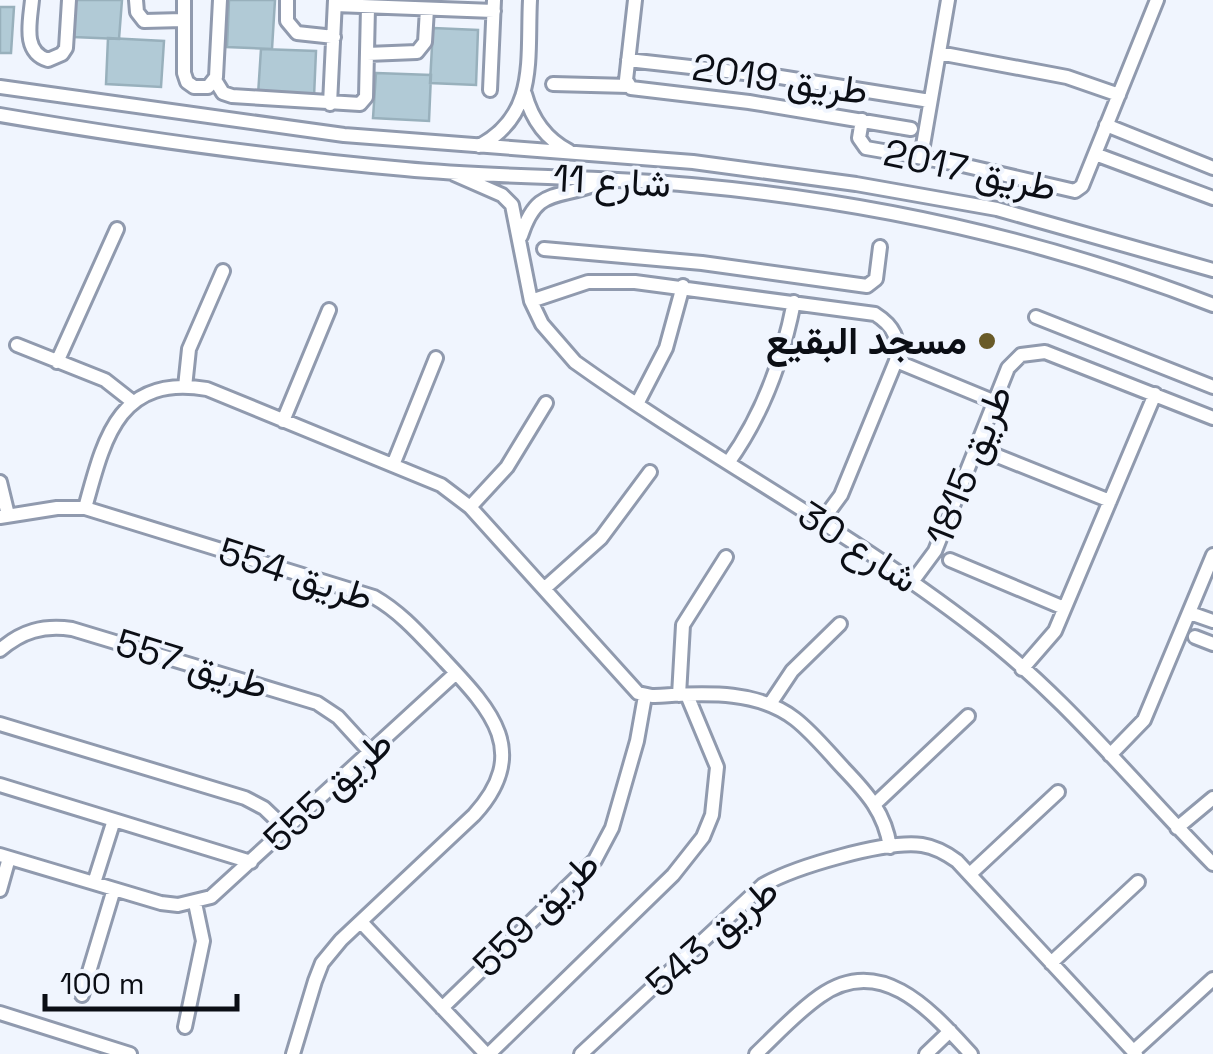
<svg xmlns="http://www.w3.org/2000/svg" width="1213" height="1054" font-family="'Space Grotesk',Vazirmatn,sans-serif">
<rect width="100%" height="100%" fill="#f0f5fe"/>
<!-- building -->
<path fill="#b1cad6" stroke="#98b0bc" stroke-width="2.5" d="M76,0H122L119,39L74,37Z
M229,0H275L272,49L227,47Z
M0,7H14L11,53H0Z
M433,28L478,30L476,85L430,83Z
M108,38L164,41L161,87L106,84Z
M261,49L316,51L314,97L258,95Z
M376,73L431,75L429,121L373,118Z"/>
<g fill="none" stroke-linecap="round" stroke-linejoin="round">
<defs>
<path id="minor" d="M32,0C30,22 22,52 48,60L62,54L66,48L69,0
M136,0L137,12L144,21L183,20
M184,0V73L187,82L194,87H208L216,77L220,0
M287,0V21L297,33L334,37
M635,0L626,80L631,88L749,102L911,129
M335,5L494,11
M939,53L1067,77L1119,95
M367,54L417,52L425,42L427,9
M628,60L780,77L930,101
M215,80L223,93L232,96L360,104L366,97L368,7
M553,84L629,86
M0,87L344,135L693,162L856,184L997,209L1213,270
M490,90L494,0
M525,94C532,120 546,139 569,151
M330,104L335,0
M0,115C134,138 269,157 405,169C500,178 596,176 691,185C868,201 1047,240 1213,305
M862,120L859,138L866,148L958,164L1075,191L1082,186L1157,0
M1106,125L1213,168
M479,146C538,115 527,58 530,0
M1095,154L1213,198
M921,157L948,0
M454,174L502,195L512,205L531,301L542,324L575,362C705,455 848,530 975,628C1064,695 1135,785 1213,864
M521,236C537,187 555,200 596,184
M544,249L702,263L867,286L876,279L880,247
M531,301L588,282H635L875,314C894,326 900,339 896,361L841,495L821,522
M1036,317L1213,387
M17,345L105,380L133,402
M896,361L993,401
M57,362L117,229
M185,387L189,349L223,271
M637,404L666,348L683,286
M283,421L329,310
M975,447L1110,501
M728,463C762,416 783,358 794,302
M393,465L436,358
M0,482L8,515
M470,507L507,467L546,403
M85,508C104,439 118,374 207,389L441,485L470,507L638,693L652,696C699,694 755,688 795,719C813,733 828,752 844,769C867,793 885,813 890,847
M0,517L57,508H85L374,597C402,613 422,637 444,660C490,709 532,752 474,815L341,940L322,963L315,981L293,1054
M950,560L1064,608
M912,582L935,551L1008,368L1021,355L1045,352L1213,418
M545,588L601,538L650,472
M1190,613L1213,621
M1195,637L1213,644
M0,650C22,631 43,625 72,629L317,703L338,717L370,752
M1022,669L1055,631L1155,394
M679,695L683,625L726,557
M770,704L792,671L840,624
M0,724L245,798L264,808L287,830
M1110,755L1144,720L1213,555
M0,785L251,862
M875,804L968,716
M1177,828L1213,798
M0,855L161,903L178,905L211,897L456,673
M970,874L1058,792
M94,883L114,820
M0,890L9,858
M361,922L486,1054
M1051,963L1138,882
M82,995L114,889
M442,1008L595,860L612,828L637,741L645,696
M0,1013L130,1054
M185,1027L203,941L195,903
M1134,1051L1213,979
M489,1054L673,875L703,837L712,815L717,767L687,695
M581,1054L763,885C795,867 885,840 922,845C935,847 946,853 957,861L1136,1054
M756,1054C777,1034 797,1012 820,996C882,952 933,1013 971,1054
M926,1054L950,1031"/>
</defs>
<!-- minor casing -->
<use href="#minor" stroke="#909aae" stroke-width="18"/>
<!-- minor -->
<use href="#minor" stroke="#fff" stroke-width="12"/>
</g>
<!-- markers -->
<circle fill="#695a27" stroke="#f0f5fe" stroke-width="4" cx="987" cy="341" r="10"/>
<g text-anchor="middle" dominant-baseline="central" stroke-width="8" stroke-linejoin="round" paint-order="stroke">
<!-- street labels -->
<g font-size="38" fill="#0b0e15" stroke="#f0f5fe">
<text transform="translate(780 79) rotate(8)">طريق 2019</text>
<text transform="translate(970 170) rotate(12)">طريق 2017</text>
<text transform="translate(612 181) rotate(3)">شارع 11</text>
<text transform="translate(969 465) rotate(-68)">طريق 1815</text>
<text transform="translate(858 547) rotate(33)">شارع 30</text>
<text transform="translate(296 574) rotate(18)">طريق 554</text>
<text transform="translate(192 664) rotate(17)">طريق 557</text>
<text transform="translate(328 791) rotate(-43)">طريق 555</text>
<text transform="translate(536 914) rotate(-45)">طريق 559</text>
<text transform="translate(712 937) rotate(-41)">طريق 543</text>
</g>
<!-- poi labels -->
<g font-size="38" font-weight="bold" fill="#0b0e15" stroke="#f0f5fe" text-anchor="end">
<text x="967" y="341">مسجد البقيع</text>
</g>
</g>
<!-- scale -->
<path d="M45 994v15h192v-15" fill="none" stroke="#0b0e15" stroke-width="5"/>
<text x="60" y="994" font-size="30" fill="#0b0e15" stroke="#f0f5fe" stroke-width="8" paint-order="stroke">100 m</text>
</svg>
